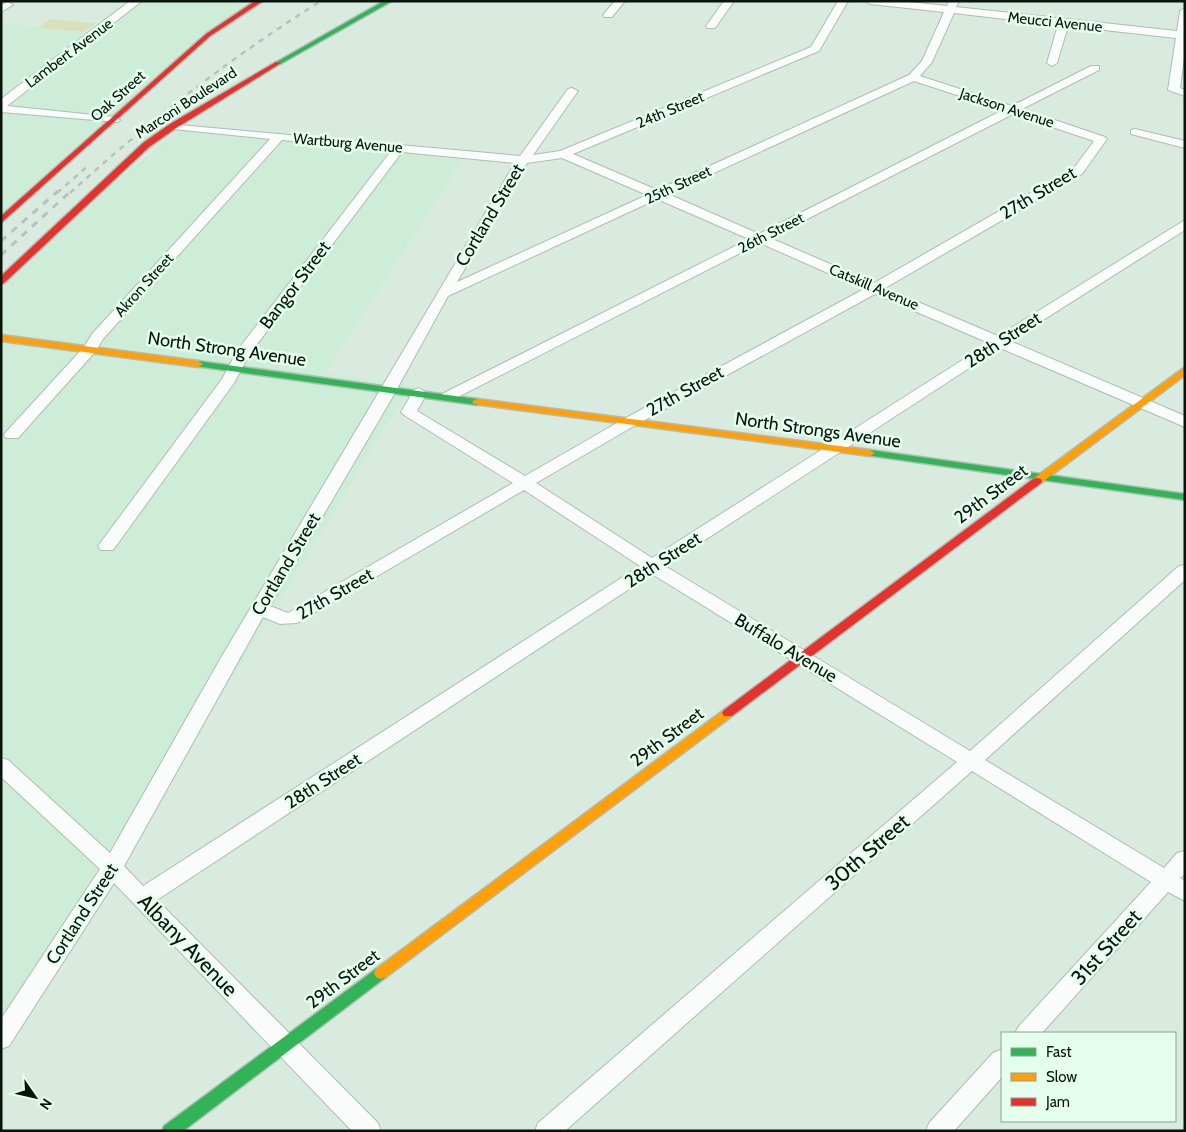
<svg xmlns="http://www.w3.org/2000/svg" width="1186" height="1132" font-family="Cabin,sans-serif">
<rect width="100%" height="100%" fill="#d9ebdf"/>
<!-- built -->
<path fill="#ceedd9" d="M140,1H252L1,224V23L97,33Z
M180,131L464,158L325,373L411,385L1,1057V289L126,172Z"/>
<!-- green -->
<path fill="#dbe0bc" d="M50,19L96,23L84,32L38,28Z"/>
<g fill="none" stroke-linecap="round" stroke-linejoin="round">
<defs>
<path id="street" d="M130,1H142L7,106L114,117L120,120L118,122L1,112V99Z
M615,1H625L612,17H604L603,15Z
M724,1H734L715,28H707L706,26Z
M838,1H848L819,51L573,154L657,190L909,75L922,61L944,12L870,4L865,1H899L947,6L949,1H959L956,7L1177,31L1180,11L1185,8V50L1180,88L1185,90V96L1168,90L1176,38L1068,26L1057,63L1052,66L1047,63L1058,25L954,13L932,62L920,76L1012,106L1091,66H1099V70L1022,109L1105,137L1107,139L1082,174L885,288L998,336L1185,220V230L1010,341L1185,416V427L1000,348L665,566L970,751L1179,566L1185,565V580L985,760L1164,868L1177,853L1185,851V874L1180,878L1185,881V901L1168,892L1042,1033H1015L1019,1026L1151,882L972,771L565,1131H535L538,1123L957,762L652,574L157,900L378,1123L381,1131H352L114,883L9,1046L1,1049V1019L100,869L1,777V758L8,760L110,853L222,656L515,163L402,152L249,355L234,383L113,550H101L98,546L101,542L222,379L237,351L391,151L282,140L103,339L95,352L18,438H6L4,435L6,432L84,347L92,334L270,139L173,129L169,128V124L520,156L568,89L572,88L578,91L533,155L560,151L811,47ZM914,81L1003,110L759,234L668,194ZM1013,114L1094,141L1074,168L874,283L770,238ZM562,158L647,195L457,282L527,163ZM657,199L749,239L442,394L439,397L442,400H452L760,243L864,289L622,420L525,476L417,411L427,393L419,388L414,390L401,412L404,415L513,483L288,613L270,606L392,398L448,296ZM875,294L989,343L652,558L536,483L634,426ZM524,490L640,566L143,886L124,866L263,617L280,624L297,623Z
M8,2L13,5L1,12V5Z
M1135,129L1185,141V148L1131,134V130Z
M1002,1049V1077L954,1131H926L929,1123L993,1053Z"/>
<path id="fast" d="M384,1H392L280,64L275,63Z
M198,361L477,399L482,402L477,405L195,366V362Z
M870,450L1185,494V500L866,455L865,453Z
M381,967L386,969L388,973L386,977L183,1131H162L164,1126L376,969Z"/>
<path id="slow" d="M1,335L198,361L203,364L198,367L1,341Z
M1185,367V375L1041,483H1033L1032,481L1033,479Z
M477,399L870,450L875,453L870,456L474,404L472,402L474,400Z
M728,709L732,710L734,713L732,716L386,977L381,979L376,977L374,973L376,969L724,710Z"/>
<path id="jam" d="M255,1H263L210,36L1,223V216L206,34Z
M276,62L281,63L176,128L149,147L4,283L1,284V276L143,143L170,124Z
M1037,478L1041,479L1042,481L1041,483L732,716H724L722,713L724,710L1033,479Z"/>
</defs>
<!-- street casing -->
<use href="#street" stroke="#aebdb4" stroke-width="2"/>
<!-- fast casing -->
<use href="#fast" stroke="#aebdb4" stroke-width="3"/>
<!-- slow casing -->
<use href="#slow" stroke="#aebdb4" stroke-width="3"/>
<!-- jam casing -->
<use href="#jam" stroke="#aebdb4" stroke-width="3"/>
<!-- street -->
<use href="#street" fill="#f9fcfa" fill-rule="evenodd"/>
<!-- fast -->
<use href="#fast" fill="#30b455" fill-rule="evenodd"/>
<!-- slow -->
<use href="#slow" fill="#ff9f0a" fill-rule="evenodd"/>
<!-- jam -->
<use href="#jam" fill="#e5322d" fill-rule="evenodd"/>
<!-- rail-far1 -->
<path stroke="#bac0bc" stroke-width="2.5" stroke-dasharray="5.5 5.5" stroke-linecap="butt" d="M57,193L90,164
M70,193C148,122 231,57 321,1"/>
<!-- rail -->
<path stroke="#bac0bc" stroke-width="3" stroke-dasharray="7 7" stroke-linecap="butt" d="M1,241L58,191
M1,255L71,191"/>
</g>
<g text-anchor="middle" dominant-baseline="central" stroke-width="5" stroke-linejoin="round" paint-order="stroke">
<!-- far-street labels -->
<g font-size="15" fill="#08140c" stroke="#e4ffed">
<text transform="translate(1055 22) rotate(6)">Meucci Avenue</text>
<text transform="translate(69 53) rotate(-37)">Lambert Avenue</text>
<text transform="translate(118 96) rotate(-42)">Oak Street</text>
<text transform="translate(186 103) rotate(-33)">Marconi Boulevard</text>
<text transform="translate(1007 108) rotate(18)">Jackson Avenue</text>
<text transform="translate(670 110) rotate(-23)">24th Street</text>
<text transform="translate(348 143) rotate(5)">Wartburg Avenue</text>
<text transform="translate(678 185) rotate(-25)">25th Street</text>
<text transform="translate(771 233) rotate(-27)">26th Street</text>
<text transform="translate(144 285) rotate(-48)">Akron Street</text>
<text transform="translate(874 287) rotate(23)">Catskill Avenue</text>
</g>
<!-- street labels -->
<g font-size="18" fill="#08140c" stroke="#e4ffed">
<text transform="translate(1038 193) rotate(-31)">27th Street</text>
<text transform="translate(490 215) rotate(-59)">Cortland Street</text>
<text transform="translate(295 285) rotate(-53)">Bangor Street</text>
<text transform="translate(1003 340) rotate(-33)">28th Street</text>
<text transform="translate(227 349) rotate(8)">North Strong Avenue</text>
<text transform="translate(685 391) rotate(-29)">27th Street</text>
<text transform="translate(818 430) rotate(8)">North Strongs Avenue</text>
<text transform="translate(991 494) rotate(-37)">29th Street</text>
<text transform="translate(663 560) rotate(-33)">28th Street</text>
<text transform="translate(286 564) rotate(-59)">Cortland Street</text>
<text transform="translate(335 594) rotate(-30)">27th Street</text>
<text transform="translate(786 648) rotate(31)">Buffalo Avenue</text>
<text transform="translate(667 737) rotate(-37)">29th Street</text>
<text transform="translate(323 781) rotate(-33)">28th Street</text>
<text transform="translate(82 914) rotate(-57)">Cortland Street</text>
<text transform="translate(343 979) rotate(-37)">29th Street</text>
</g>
<!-- near-street labels -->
<g font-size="21" fill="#08140c" stroke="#e4ffed">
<text transform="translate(867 852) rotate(-41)">30th Street</text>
<text transform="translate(188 945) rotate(46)">Albany Avenue</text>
<text transform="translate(1106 947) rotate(-48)">31st Street</text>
</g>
</g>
<!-- border -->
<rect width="1186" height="1132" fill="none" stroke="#08140c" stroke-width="5"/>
<!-- legend -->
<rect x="1001" y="1032" width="175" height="90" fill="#e4ffed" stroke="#8ca193"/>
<rect x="1011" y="1048" width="25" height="8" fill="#30b455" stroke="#8ca193"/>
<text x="1046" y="1057" font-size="15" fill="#08140c">Fast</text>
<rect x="1011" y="1073" width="25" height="8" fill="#ff9f0a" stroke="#8ca193"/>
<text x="1046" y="1082" font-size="15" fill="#08140c">Slow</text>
<rect x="1011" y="1098" width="25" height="8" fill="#e5322d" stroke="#8ca193"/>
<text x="1046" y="1107" font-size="15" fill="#08140c">Jam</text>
<!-- north arrow -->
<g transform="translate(35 1097) rotate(124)" stroke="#e4ffed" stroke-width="4" paint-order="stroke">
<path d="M0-4L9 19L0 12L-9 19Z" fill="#08140c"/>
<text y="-8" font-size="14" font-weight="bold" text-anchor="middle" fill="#08140c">N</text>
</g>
</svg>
